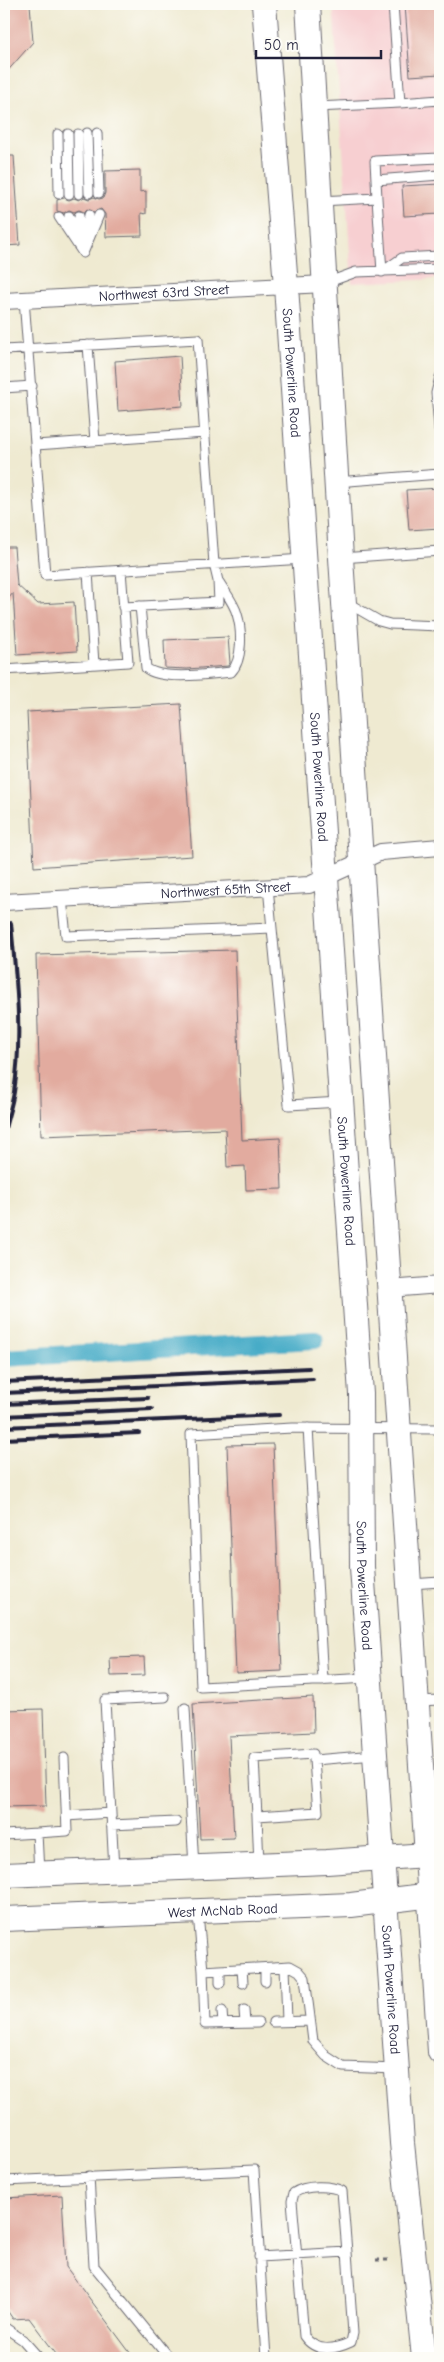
<svg xmlns="http://www.w3.org/2000/svg" width="444" height="2362" font-family="'Comic Neue',sans-serif">
<rect width="100%" height="100%" fill="#fdfcf7"/>
<filter id="ink" filterUnits="userSpaceOnUse"><feTurbulence type="fractalNoise" baseFrequency=".02" numOctaves="2"/><feDisplacementMap in="SourceGraphic" scale="10" xChannelSelector="R" yChannelSelector="G"/><feConvolveMatrix kernelMatrix="1 2 1 2 8 2 1 2 1" color-interpolation-filters="sRGB"/></filter>
<filter id="wash" filterUnits="userSpaceOnUse"><feTurbulence type="fractalNoise" baseFrequency=".0096" numOctaves="4" result="noise"/><feDisplacementMap in="SourceGraphic" scale="20" xChannelSelector="R" yChannelSelector="G"/><feGaussianBlur stdDeviation="1.12" result="paint"/><feColorMatrix in="noise" values="0 0 0 0 0 0 0 0 0 0 0 0 0 0 0 0 0 1.4 0 .05"/><feComposite in="paint" operator="in"/></filter>
<g filter="url(#wash)">
<rect width="100%" height="100%" fill="#efead1"/>
<!-- built -->
<path fill="#f7cfd1" d="M333,4H440V279L352,283Z"/>
<g fill="none" stroke-linecap="round" stroke-linejoin="round">
<!-- canal -->
<path stroke="#47acc7" stroke-width="18" d="M4,1358L315,1340"/>
</g>
<g id="blocks">
<!-- building -->
<path fill="#e2ab9f" d="M4,4H30L33,42L4,75Z
M405,4H440V74L410,76Z
M4,156H14L20,245L4,246Z
M140,170V192L146,191V214L141,213L142,236L106,237L105,214L101,209L94,212L87,209L84,212L79,210L74,212L69,210L64,213L57,211V200L64,198L69,200L74,198L79,200L84,197L89,199L94,197L99,199L103,198L105,193V171Z
M440,184V214L404,216L402,186Z
M180,356L183,406L118,411L115,361Z
M440,488V528L409,530L406,490Z
M4,547H14L17,585L38,604L74,602L77,651L17,655L13,593L4,604Z
M228,637L230,663L228,666L187,669L165,668L164,640Z
M181,704L192,856L34,867L27,712Z
M235,950L242,1140L280,1138L282,1189L246,1190L245,1166L227,1167L225,1129L41,1136L36,955Z
M273,1444L282,1671L236,1673L227,1445Z
M144,1657L145,1675L111,1676L110,1658Z
M313,1697L314,1732L229,1736L234,1838L200,1839L193,1704Z
M43,1709L46,1806L4,1807V1710Z
M62,2195L66,2267L134,2358H59L29,2318L13,2319L4,2306V2198Z"/>
</g>
</g>
<g filter="url(#ink)">
<use href="#blocks" fill-opacity="0" stroke="#6a6870" stroke-width="1"/>
<g fill="none" stroke-linecap="round" stroke-linejoin="round">
<defs>
<path id="service" d="M393,4L400,103L440,100
M316,107L400,103
M87,133L89,193
M97,133L99,193
M58,134L59,194
M68,134L69,194
M78,134L79,194
M376,180L440,175
M377,198L382,272
M320,201L377,198L375,161L440,158
M69,216L77,236
M79,216L82,240
M59,217L83,253
M85,238L89,215
M83,253L99,215
M382,272L402,258L440,256
M326,283L356,272L440,269
M24,299L45,575L304,559
M88,345L95,441
M4,350L198,339L214,564L218,581L219,602L123,607
M440,377L436,393L440,439
M4,388L32,386
M36,445L205,433
M336,482L440,474
M341,558L440,551
M88,572L94,664
M346,602L379,621L390,624L440,626
M140,606L146,668C161,681 211,674 231,672C243,660 242,630 237,614C234,603 225,592 219,582
M4,670L128,662L121,570
M268,887L289,1105L340,1102
M62,899L66,936L272,928
M308,1428L323,1681
M411,1584L440,1582
M369,1678L201,1687L191,1434L292,1428L440,1429
M418,1701L440,1700
M185,1708L194,1867
M66,1816L111,1813
M257,1816L254,1758L313,1754L314,1760
M111,1825L176,1822
M4,1835L37,1833
M259,1865L257,1816L318,1812L314,1760L375,1755
M114,1870L105,1700L165,1697
M39,1873L37,1833L67,1831L64,1758
M198,1913L203,1971L290,1966L299,1971L305,1978L313,2041L326,2056L343,2067L396,2069
M285,1967L287,2021
M265,1968V1981
M242,1969L243,1983
M220,1970V1983
M203,1971L205,2024L258,2023
M244,2010L245,2023
M222,2011L223,2024
M273,2022L310,2021
M89,2176L94,2266L169,2358
M4,2181L254,2170L266,2358
M259,2257L347,2252L342,2191C330,2185 305,2185 294,2193L292,2201L304,2336C316,2353 334,2350 351,2342L353,2333L347,2252
M4,2327L23,2340L39,2358"/>
<g id="minor">
<path id="s1" d="M4,301L324,284"/>
<path id="s2" d="M4,902L309,885L381,852L440,847"/>
<path d="M389,1289L440,1285"/>
</g>
<g id="secondary">
<path id="s3" d="M264,4L286,286L361,1394L362,1567L402,2143L424,2358"/>
<path d="M308,4L341,558L440,2052"/>
<path d="M4,1875L327,1862L440,1854"/>
<path id="s4" d="M4,1919L351,1905L440,1894"/>
</g>
</defs>
<!-- service casing -->
<use href="#service" stroke="#6a6870" stroke-width="11"/>
<!-- minor casing -->
<use href="#minor" stroke="#6a6870" stroke-width="18"/>
<!-- secondary casing -->
<use href="#secondary" stroke="#6a6870" stroke-width="26"/>
<!-- path -->
<path stroke="#6a6870" stroke-width="3" stroke-dasharray="4 4" stroke-linecap="butt" d="M376,2260H392"/>
<!-- service -->
<use href="#service" stroke="#fff" stroke-width="9"/>
<!-- minor -->
<use href="#minor" stroke="#fff" stroke-width="16"/>
<!-- secondary -->
<use href="#secondary" stroke="#fff" stroke-width="24"/>
<!-- rail -->
<path stroke="#22223b" stroke-width="4" d="M4,1133C7,1119 12,1105 14,1092C23,1036 16,979 11,923
M4,1382L309,1368
M4,1393L313,1379
M4,1404L148,1398
M4,1416L152,1409
M4,1427L279,1415
M4,1439L139,1433"/>
</g>
</g>
<g text-anchor="middle" dominant-baseline="central" stroke-width="5" stroke-linejoin="round" paint-order="stroke">
<!-- street labels -->
<g font-size="14" fill="#22223b" stroke="#fdfcf7">
<text stroke="none"><textPath href="#s1" startOffset="160">Northwest 63rd Street</textPath></text>
<text stroke="none"><textPath href="#s3" startOffset="370">South Powerline Road</textPath></text>
<text stroke="none"><textPath href="#s3" startOffset="775">South Powerline Road</textPath></text>
<text stroke="none"><textPath href="#s2" startOffset="222">Northwest 65th Street</textPath></text>
<text stroke="none"><textPath href="#s3" startOffset="1180">South Powerline Road</textPath></text>
<text stroke="none"><textPath href="#s3" startOffset="1585">South Powerline Road</textPath></text>
<text stroke="none"><textPath href="#s4" startOffset="219">West McNab Road</textPath></text>
<text stroke="none"><textPath href="#s3" startOffset="1990">South Powerline Road</textPath></text>
</g>
</g>
<!-- margin -->
<rect width="444" height="2362" fill="none" stroke="#fdfcf7" stroke-width="20"/>
<!-- scale -->
<path d="M256 50v8h125v-8" fill="none" stroke="#22223b" stroke-width="2.5"/>
<text x="264" y="50" font-size="15" fill="#22223b" stroke="#fdfcf7" stroke-width="4" paint-order="stroke">50 m</text>
</svg>
